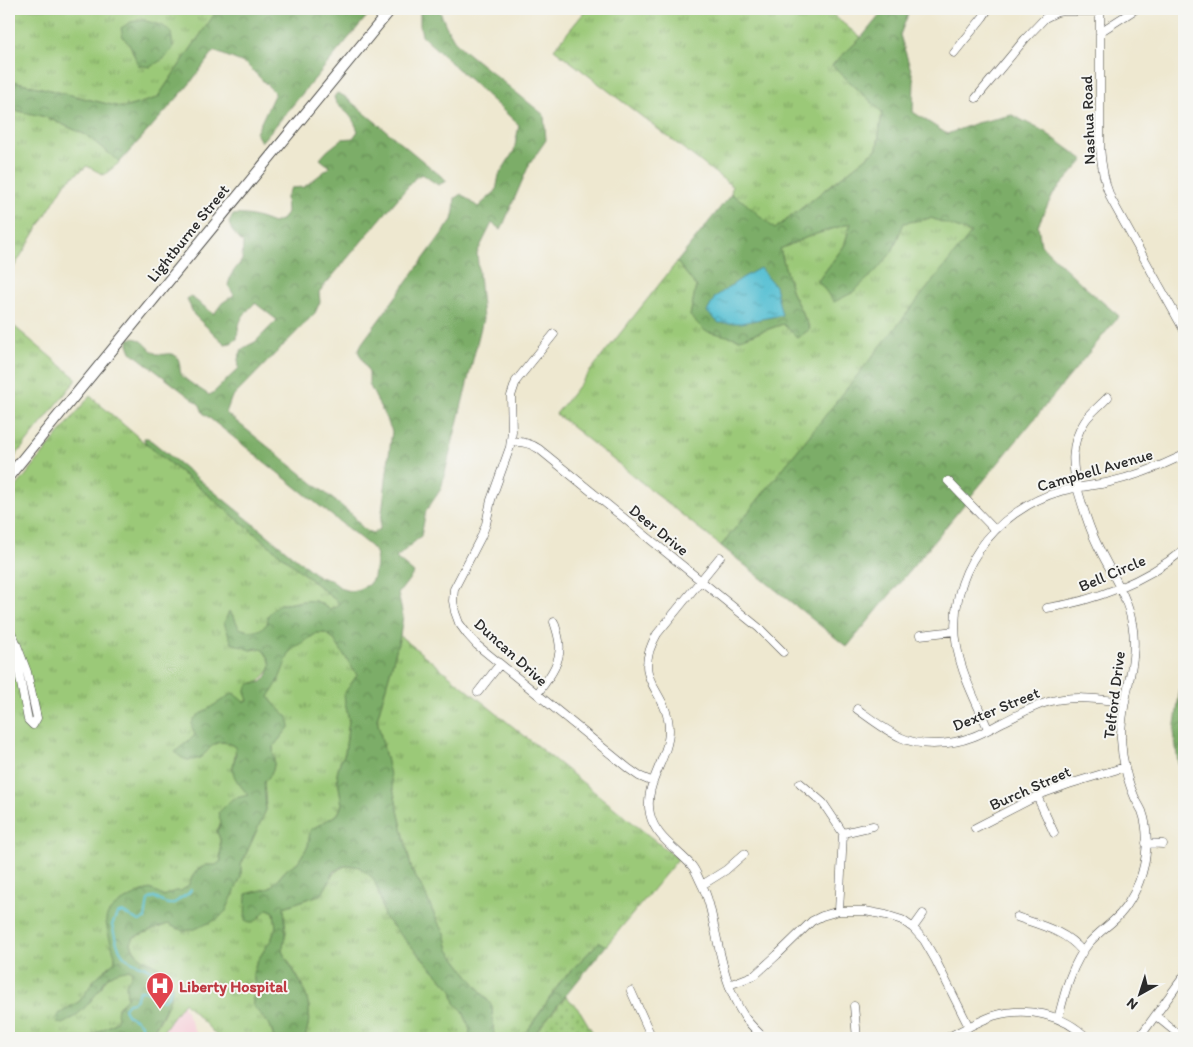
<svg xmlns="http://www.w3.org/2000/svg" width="1193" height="1047" font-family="Itim,sans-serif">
<defs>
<pattern id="grass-tufts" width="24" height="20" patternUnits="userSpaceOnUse" patternTransform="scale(1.25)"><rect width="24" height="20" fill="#9bc978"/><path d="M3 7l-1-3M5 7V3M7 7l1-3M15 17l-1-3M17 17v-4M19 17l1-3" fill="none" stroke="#7fa363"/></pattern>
<pattern id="forest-crowns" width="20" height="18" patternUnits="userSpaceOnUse" patternTransform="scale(1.25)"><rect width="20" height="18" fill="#7cad68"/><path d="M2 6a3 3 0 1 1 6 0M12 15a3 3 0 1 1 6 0" fill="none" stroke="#668d56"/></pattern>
<pattern id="park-dots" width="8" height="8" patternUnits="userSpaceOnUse" patternTransform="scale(1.25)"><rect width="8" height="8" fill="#9bc978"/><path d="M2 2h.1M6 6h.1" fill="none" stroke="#7fa363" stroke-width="1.8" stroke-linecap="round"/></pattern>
<pattern id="water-ripples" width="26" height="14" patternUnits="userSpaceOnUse" patternTransform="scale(1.25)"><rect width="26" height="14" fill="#56c0d3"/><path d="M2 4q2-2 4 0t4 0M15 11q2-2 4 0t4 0" fill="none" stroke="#479cab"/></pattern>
</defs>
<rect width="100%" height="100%" fill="#f6f6f2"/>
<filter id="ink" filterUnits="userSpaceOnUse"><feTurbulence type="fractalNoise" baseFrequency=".02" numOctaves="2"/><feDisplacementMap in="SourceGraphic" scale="10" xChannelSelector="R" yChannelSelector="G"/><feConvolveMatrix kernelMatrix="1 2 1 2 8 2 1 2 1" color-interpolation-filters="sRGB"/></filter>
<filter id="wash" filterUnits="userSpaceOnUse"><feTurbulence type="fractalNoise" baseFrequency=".0096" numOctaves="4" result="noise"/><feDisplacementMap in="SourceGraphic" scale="20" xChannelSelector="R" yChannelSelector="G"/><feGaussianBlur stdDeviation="1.12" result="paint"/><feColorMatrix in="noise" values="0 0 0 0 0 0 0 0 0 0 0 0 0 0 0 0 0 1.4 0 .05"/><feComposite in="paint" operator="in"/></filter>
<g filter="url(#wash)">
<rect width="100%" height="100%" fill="#eee8d0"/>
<!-- built -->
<path fill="#f6cfd9" d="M168,971L198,1038H120Z"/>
<!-- grass -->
<path fill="url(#grass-tufts)" stroke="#637a52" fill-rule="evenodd" d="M9,9H218L157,98L124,108L9,80ZM143,21L163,26L138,65L131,47V22Z
M587,9H826L861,38L832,65L882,112L877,149L775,229L731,194L732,186L554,49Z
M9,109L46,117L86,135L120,162L104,175L87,166L66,182L9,275Z
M931,218L972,233L721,546L556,414L677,262L696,286L690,316L740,339L783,324L810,328L792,293L780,249L810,236L851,223L844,246L818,281L892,252L903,223Z
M9,322L77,379L9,464Z
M90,396L145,443L339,603L337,607L329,609C325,607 320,602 315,601C303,599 291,605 279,604C274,613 268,630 255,632C251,632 244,630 239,629L235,619L230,611L250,650L260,649L263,650C275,667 272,667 259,682L252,683L248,700L195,735L201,757C214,744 217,737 236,747L233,767L238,782L248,795L221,822L217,832L220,839L221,861L216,866L206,865L188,886L181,891L163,896L115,957V961L95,979L80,1001L59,1014L72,1019L85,1007L100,989L106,979L117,971L130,969L132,973L127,998L118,1007V1017L115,1023L87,1038H9V496Z
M317,633H325L333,638L358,676L350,685L345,703L349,720L345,753L340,762L337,774L342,805L338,814L311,830L308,846L298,862L287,869L270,888L260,918L263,912L268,909L274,912L276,926L272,938L256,963L253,974L256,990L253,998V1006L270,1025L274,1038H219L184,1002L158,1038H147C160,1024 170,1005 172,986C169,981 165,973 161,969C149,959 136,960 131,943L134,937L168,924L176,928L241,877V865L266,810L264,782C277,771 274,763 273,747L290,726L269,697L290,651Z
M400,636L678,859L606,946L599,942L562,980L528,1030L519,1038H494L492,1006L449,950L445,933L437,921L423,889L412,871L377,719Z
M349,865L359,867L373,877L380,896L384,917L452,990L455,1003L463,1011L470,1030L469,1038H305C307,1030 310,1020 309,1011C308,989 293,970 282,951L286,932L284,907L322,894C330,881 332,869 349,865Z"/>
<!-- forest -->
<path fill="url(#forest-crowns)" stroke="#546c4a" d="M218,9H373L277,124L261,142L256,133L275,93L246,64L214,51L188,86L120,162L86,135L46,117L9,109V80L124,108L157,98Z
M416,9H439L446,26L454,40L466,52L544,115L546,140L529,165L501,230L492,223L477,253L483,319L441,489L426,511L421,536L396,558L414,573L398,594L403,616L400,636L377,719L412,871L423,889L437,921L445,933L449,950L492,1006L494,1038H469L470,1030L463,1011L455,1003L452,990L384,917L380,896L373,878L359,867L349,865L341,867L334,872L322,894L284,907L286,932L282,951C292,970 308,989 309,1011C310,1020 307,1030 305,1038H274L270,1025L253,1006V998L256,990L253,974L256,963L272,938L276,927L274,912L268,909C259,914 258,927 245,920L246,894L270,888L287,869L298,862L308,846L310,830L338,814L342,805L337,774L340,762L345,753L349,720L345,703L344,694L357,675L333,638L325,633H317L290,651L278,682L269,697L273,703L288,717L290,726L273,747C274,764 277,770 264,782L266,810L241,865V877L226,911L218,919L195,929L184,931L176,928L168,924L134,937L131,943C136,960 150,960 162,970C165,974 171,981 172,986C174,998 155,1029 147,1038H87L115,1023L118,1017C115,1008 121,1004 127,998L126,985L132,973L130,969C121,971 112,972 105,980C103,983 102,987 99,990C89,1004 78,1017 62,1024L57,1022L56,1018L59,1014L80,1001L95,979L115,961V956C113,949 105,925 106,919C109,904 138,894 150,889L163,896L175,891H181L188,886L192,877L197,870L206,865H216L221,861L220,839L217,832L221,822L218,813L232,799L248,795C242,787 231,777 233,767C234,757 237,759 235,747C232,745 228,742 224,742C212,741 209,751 201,757C191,763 182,760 175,752L195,735C191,726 190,723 197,716L233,693L244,702L248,701L245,692C250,677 257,687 264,680C268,676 272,666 270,661C269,657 265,653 263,650L257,648L250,650L232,643L224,623L229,611L235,619L239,628C252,632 256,634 267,624L268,615L279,604C291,605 303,599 315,601C320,602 325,607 329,609L336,607L339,603L145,443L144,438H148L319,577L331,580L342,589L351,591L359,589L368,585L374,577L377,554L370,546L203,413L200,405L131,352L128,344V339C144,335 147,350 157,354C163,356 171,351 176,356C181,361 179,368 181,374C184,380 202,390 209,395L213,393L239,368L238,359L242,349L249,345L255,342L277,320L255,303C241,317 239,319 237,339L231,343L225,344L194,315L187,299L190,296L214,314L222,303L234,295L228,285L231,275L242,260L243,243L232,231L229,223L233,215C246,213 261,218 273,223L283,219L287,212L286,197L291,188L304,187L330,167L320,159L327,151L342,139L353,138L358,131C356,126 354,121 350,116C344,109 336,106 334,97L337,93L344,96L447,181L438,185L422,174L415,178L319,292L320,302L315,313L231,399L226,413L354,516C359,524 364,532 374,533L380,529L392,431L369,384V373L358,351L362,343L452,220L454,211L455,198L461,194L478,207L496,191L499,175L514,151L519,125L422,36L420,25V13Z
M885,9H910L900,35L914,80L913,112L947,134L976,123L1012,115L1045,132L1084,160L1053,194L1038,225L1041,245L1086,288L1119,316L847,647L721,546L971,233L931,218L904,223L892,252L875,272L852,293L834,302L818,281L844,246L851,223L810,236L780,249L792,293L810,329L798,338L783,324L740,339L705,331L690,316L696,286L677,262L731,194L744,202L775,229L877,149L882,112L832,65L861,38Z
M143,20L163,26L171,32L173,48L165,58L150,67L138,65L131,47L123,37L121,28L131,22Z
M1184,646V777L1178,763L1174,732L1180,688L1182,649Z
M599,942L606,946L531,1038H519L528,1030L562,980Z"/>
<!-- park -->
<path fill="url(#park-dots)" stroke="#637a52" d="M566,996L580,1011L596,1038H531Z"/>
<!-- water -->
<path fill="url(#water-ripples)" stroke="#40767f" d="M760,268L775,286L782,315L741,323H719L707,312L715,297L742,278Z"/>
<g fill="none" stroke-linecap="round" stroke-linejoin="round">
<!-- stream -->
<path stroke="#56c0d3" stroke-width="2" d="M128,1038L141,1031V1024L135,1019L127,1015L124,1008L128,1003L133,1002L137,998L139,991H146L163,1000L168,996L171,989C164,977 152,969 140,965C135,963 130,961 126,958C117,950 115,936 112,925L117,914L122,912L139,921L145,919L148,900L154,897C160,900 168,907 174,903C177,902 179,899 181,898C186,895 188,895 191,890"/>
</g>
</g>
<g filter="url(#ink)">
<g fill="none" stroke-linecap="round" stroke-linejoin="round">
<defs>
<path id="minor" d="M1100,9V146C1101,164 1104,182 1111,199L1184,330
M1100,32L1136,9
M954,53L983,17L988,9
M976,98L1025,39L1045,18L1057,12L1063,11H1100
M554,334L516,381L511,396L512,432L510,447L491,500L486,524L481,537L454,589L453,601L455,612L459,623L467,634L477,645L629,769L639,776L653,782
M511,442C522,441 530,443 539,449L759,628L783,652
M948,481L995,530
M720,557L657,634C629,683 669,689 669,730C669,759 643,784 650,814C655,837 677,849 692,866C696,871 698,877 701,883C708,896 711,911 714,926C721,956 726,989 744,1016C749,1024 757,1031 764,1038
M1047,608C1094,601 1146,581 1182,551
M9,629L15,640L27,672L37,718L33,725L28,720L19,673L9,647
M920,635L955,631
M478,692L500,664
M537,694C548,679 563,661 559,641C558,634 556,628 554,622
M857,709C871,719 886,731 902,738C922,747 951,745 972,737C983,733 993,727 1003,722C1018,715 1033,706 1048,702C1074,695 1098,699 1124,702
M988,729C977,703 962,676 957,647C945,576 993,511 1061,491C1075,487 1091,486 1106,483C1133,477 1159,467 1184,455
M800,783L823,803L843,833L839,911
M1037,796L1054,833
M975,828L1041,794L1069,784L1125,767
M843,833L873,826
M1146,843L1163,844
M702,885L726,870L744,854
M1017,917C1040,925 1066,931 1082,951
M913,928L923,914
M729,985L755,975L777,955L812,921L822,916L839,911H865L886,915L902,920L913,928L924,940L935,959L969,1027
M631,991L652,1038
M854,1006L857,1038
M1156,1016L1183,1038
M1058,1019C1065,992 1071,965 1089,943C1096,935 1104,929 1112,922C1124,912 1133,897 1139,882C1147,861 1150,833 1142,811C1140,807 1137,802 1135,798C1127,780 1122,759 1121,739C1120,700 1140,662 1132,623C1127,594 1109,570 1097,544C1089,528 1084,511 1079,494C1072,469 1069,444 1085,421C1091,412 1101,405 1108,397
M947,1038C962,1030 977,1022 993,1016C1026,1006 1063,1014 1087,1038
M1139,1038L1184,976"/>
<path id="major" d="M9,476L391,9"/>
</defs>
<!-- minor casing -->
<use href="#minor" stroke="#484744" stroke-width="9"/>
<!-- major casing -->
<use href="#major" stroke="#484744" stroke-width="12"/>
<!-- minor -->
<use href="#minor" stroke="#fff" stroke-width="8"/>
<!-- major -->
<use href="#major" stroke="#fff" stroke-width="10"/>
</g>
</g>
<!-- icons -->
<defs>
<symbol id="hospital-pin" viewBox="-11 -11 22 30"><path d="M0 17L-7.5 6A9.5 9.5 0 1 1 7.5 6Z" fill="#e0444e" stroke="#f6f6f2"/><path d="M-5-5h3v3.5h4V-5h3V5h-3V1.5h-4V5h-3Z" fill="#fff"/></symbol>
</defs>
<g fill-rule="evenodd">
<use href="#hospital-pin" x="144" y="970" width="32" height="43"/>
</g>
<g text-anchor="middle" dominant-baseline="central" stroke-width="4" stroke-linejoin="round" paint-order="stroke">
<!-- street labels -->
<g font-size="16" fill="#2b2b2b" stroke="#f6f6f2">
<text transform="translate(1088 120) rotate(-92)">Nashua Road</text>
<text transform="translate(188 233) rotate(-51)">Lightburne Street</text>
<text transform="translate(1095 470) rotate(-16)">Campbell Avenue</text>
<text transform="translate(659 530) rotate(39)">Deer Drive</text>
<text transform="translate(1112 573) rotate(-23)">Bell Circle</text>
<text transform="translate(511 652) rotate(42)">Duncan Drive</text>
<text transform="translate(1114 695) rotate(-83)">Telford Drive</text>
<text transform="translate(996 709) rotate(-22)">Dexter Street</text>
<text transform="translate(1030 788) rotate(-24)">Burch Street</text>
</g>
<!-- health labels -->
<g font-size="16" font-weight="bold" fill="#be3a42" stroke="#f6f6f2" text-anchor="start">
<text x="179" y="986">Liberty Hospital</text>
</g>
</g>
<!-- margin -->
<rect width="1193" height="1047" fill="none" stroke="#f6f6f2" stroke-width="30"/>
<!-- north arrow -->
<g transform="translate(1140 994) rotate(219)" stroke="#f6f6f2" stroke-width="4" paint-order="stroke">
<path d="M0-4L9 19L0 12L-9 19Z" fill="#2b2b2b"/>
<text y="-8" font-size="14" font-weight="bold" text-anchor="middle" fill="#2b2b2b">N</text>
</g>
</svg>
